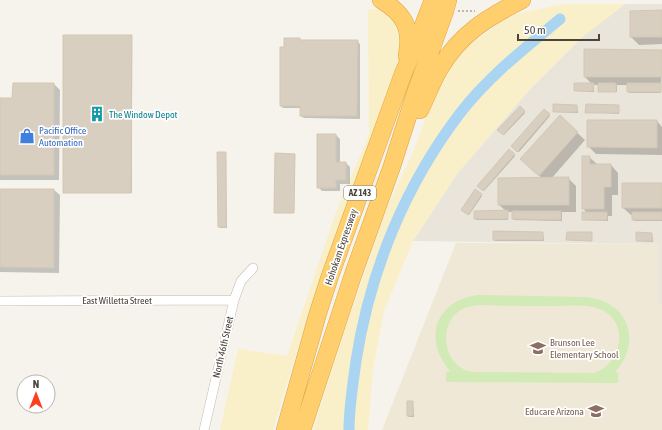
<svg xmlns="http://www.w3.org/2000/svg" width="662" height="430" font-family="'Asap Condensed',sans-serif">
<rect width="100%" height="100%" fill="#f6f3ec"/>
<!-- residential -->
<path fill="#eae5da" d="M625,4H662V305H658V244L413,241L457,174L531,88L581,38Z"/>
<!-- education -->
<path fill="#efe8d6" d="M456,243L658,244V304L662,305V430H382Z"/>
<!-- green -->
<path fill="#d2eab5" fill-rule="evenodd" d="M478,295L586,297C628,301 643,341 615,372L618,373V383L446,382V373L450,371C422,339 436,300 478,295ZM479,305C503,306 528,306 552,306C568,306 590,303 604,311C630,326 620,365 594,373L480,372C475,372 469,372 465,370C442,359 439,323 461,310C466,307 473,306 479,305Z"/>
<!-- sand -->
<path fill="#f9efc9" d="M563,4H625L581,38L531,88L457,174L413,241L384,311L373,369L368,430H313L349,317L365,272L384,214L414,150L440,79L468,46L511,15Z
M368,9L385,10L398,18L403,44L399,60C355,182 309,305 273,430H220L238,349L287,356L336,212L369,135Z"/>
<!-- shadow -->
<path fill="#0003" d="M662,11V44L639,45L631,37Z
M131,36L132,37V193H65L64,192Z
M299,39L302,41H357L360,44V119L304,118L301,116V108H283L281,106L285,48Z
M662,51L661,93H629L628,85H617V92H600L599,85H594V92L575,91L592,84L585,77Z
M14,84H54L60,90L59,180H0V99H13Z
M577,106L578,113L554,112Z
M618,106L619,114L586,112Z
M520,107L525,113L504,135L499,130Z
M544,110L550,116L519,152L512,146Z
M560,117L585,140L551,179L568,178L576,186V212H562V221L514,220L513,212H508V220H476L475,212L506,211L499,205L543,179L529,167Z
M657,121L662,127V155L596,154L588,146Z
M336,135L340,139V163H346L350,167V184H340V191H322L318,187Z
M509,150L515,156L484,191L478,186Z
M225,153L226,154L227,228H220L219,227Z
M294,155L295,156L294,213H276L275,212Z
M589,157L597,164L611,165L618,173V195H612V216H608V221L583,220L587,213L583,208Z
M662,184V221H634L633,215H631L623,208Z
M0,190H54L60,195L59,273L0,272Z
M481,195L482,196L469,215L463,211Z
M543,233L544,241H495L494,240Z
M591,233L592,241L567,240Z
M652,234L653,242L637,241Z
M413,402L414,417H409L408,416Z"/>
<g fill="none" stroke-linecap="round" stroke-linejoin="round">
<!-- canal -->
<path stroke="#a9d4f2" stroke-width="11" d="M349,430C349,407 353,384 356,361C370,271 405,185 461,112C489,76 525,48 560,19"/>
</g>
<!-- building -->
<path fill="#d8cfc1" stroke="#d3c7b4" d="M662,10V37H630V11Z
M63,35H132L131,193H63Z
M284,38H300V40H358L357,116H300V106H280V47H284Z
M584,49L662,50V77H584Z
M13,83H54V175H0V98H12Z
M574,83H594L593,91H574Z
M598,83H616V92H598Z
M627,83H661V92H627Z
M553,104L577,105V112H553Z
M586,104L619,105V113H585Z
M520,106L525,111L503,135L497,130Z
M544,109L550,114L517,152L511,146Z
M560,115L578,132L539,176L520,159Z
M587,120H657V148L587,147Z
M317,134H336V162H346V180H336V188H317Z
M509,149L515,154L483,191L477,186Z
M217,152H226V227H218Z
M275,153L295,154L294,213H274Z
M582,156H590V164H611V187H604V209H582Z
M569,177V205H498V178Z
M622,183H662V208H622Z
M0,189H54V268L0,267Z
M475,189L482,194L468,215L461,210Z
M508,210V219H474V211Z
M512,211H561V220L512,219Z
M582,212H607V220H582Z
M632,212H662V220H632Z
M493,231L543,232V240H493Z
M567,232H592V241L566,240Z
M636,232L652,233V241H636Z
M407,401H413V416H407Z"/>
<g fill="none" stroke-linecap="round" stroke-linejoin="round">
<defs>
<path id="minor" d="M0,301L234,300
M204,430L234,300L241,281L253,268"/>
<path id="motorway" d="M381,0C405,14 412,29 407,56
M420,110C427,96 432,81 440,68C460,34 488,17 522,0
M285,430L318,313L330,276L403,74L418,39L433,0
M302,430L353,275L392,166L415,94L445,11L448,0"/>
</defs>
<!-- minor casing -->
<use href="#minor" stroke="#c2bbae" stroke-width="10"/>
<!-- motorway casing -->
<use href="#motorway" stroke="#e0a43c" stroke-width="18"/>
<!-- path -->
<path stroke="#c4b79f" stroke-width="2" stroke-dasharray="2 2" stroke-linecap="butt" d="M458,11H475"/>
<!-- minor -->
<use href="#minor" stroke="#fff" stroke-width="9"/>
<!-- motorway -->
<use href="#motorway" stroke="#ffcf6e" stroke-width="17"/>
</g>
<!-- icons -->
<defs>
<symbol id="building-bare" viewBox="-9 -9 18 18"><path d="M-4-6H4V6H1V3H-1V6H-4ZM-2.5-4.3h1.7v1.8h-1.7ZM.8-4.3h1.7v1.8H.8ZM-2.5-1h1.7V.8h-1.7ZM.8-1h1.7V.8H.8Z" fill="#0f9aa8" stroke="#fff" stroke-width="2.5" paint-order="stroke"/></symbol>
<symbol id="shop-bare" viewBox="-9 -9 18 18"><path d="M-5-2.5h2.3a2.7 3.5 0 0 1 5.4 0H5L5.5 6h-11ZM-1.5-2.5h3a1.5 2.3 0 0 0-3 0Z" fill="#3f7fe0" stroke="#fff" stroke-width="2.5" paint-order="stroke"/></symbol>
<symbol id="school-bare" viewBox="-9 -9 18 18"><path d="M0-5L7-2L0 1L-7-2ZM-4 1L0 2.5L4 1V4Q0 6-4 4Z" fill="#8d6e63" stroke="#fff" stroke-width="2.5" paint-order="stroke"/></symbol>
</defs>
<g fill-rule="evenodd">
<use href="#building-bare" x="86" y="103" width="22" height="22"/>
<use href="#shop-bare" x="16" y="125" width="22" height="22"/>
<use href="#school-bare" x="527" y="337" width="22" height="22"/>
<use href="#school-bare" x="585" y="400" width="22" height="22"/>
</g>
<g text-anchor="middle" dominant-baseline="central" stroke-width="3.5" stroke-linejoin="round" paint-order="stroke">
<!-- shield labels -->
<rect fill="#fff" stroke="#817c74" stroke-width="1" x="344" y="186" width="32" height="14" rx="3"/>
<g font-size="9" font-weight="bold" fill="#4b4439">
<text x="360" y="193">AZ 143</text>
</g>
<!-- culture labels -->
<g font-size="10" fill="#0d838f" stroke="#fff" text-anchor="start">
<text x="109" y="114">The Window Depot</text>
</g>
<!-- shop labels -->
<g font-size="10" fill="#366cbe" stroke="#fff" text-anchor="start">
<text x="39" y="130">Pacific Office<tspan x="39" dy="12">Automation</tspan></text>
</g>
<!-- street labels -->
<g font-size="10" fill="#4b4439" stroke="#fff">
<text transform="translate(341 247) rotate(-71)">Hohokam Expressway</text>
<text x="117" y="300">East Willetta Street</text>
<text transform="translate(223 347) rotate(-77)">North 46th Street</text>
</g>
<!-- education labels -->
<g font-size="10" fill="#785e54" stroke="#fff" text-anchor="start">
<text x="550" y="342">Brunson Lee<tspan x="550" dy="12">Elementary School</tspan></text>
<text x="584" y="411" text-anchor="end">Educare Arizona</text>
</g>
</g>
<!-- north arrow -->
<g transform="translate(36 394)"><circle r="19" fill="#ffffff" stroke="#b7b4b0"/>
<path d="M0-3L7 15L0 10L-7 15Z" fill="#fc3f1d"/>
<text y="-6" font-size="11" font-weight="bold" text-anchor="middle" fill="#4b4439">N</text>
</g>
<!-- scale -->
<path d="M518 34v6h81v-6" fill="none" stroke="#4b4439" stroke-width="2"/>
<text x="524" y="34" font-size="12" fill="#4b4439" stroke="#ffffff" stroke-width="3" paint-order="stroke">50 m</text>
</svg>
